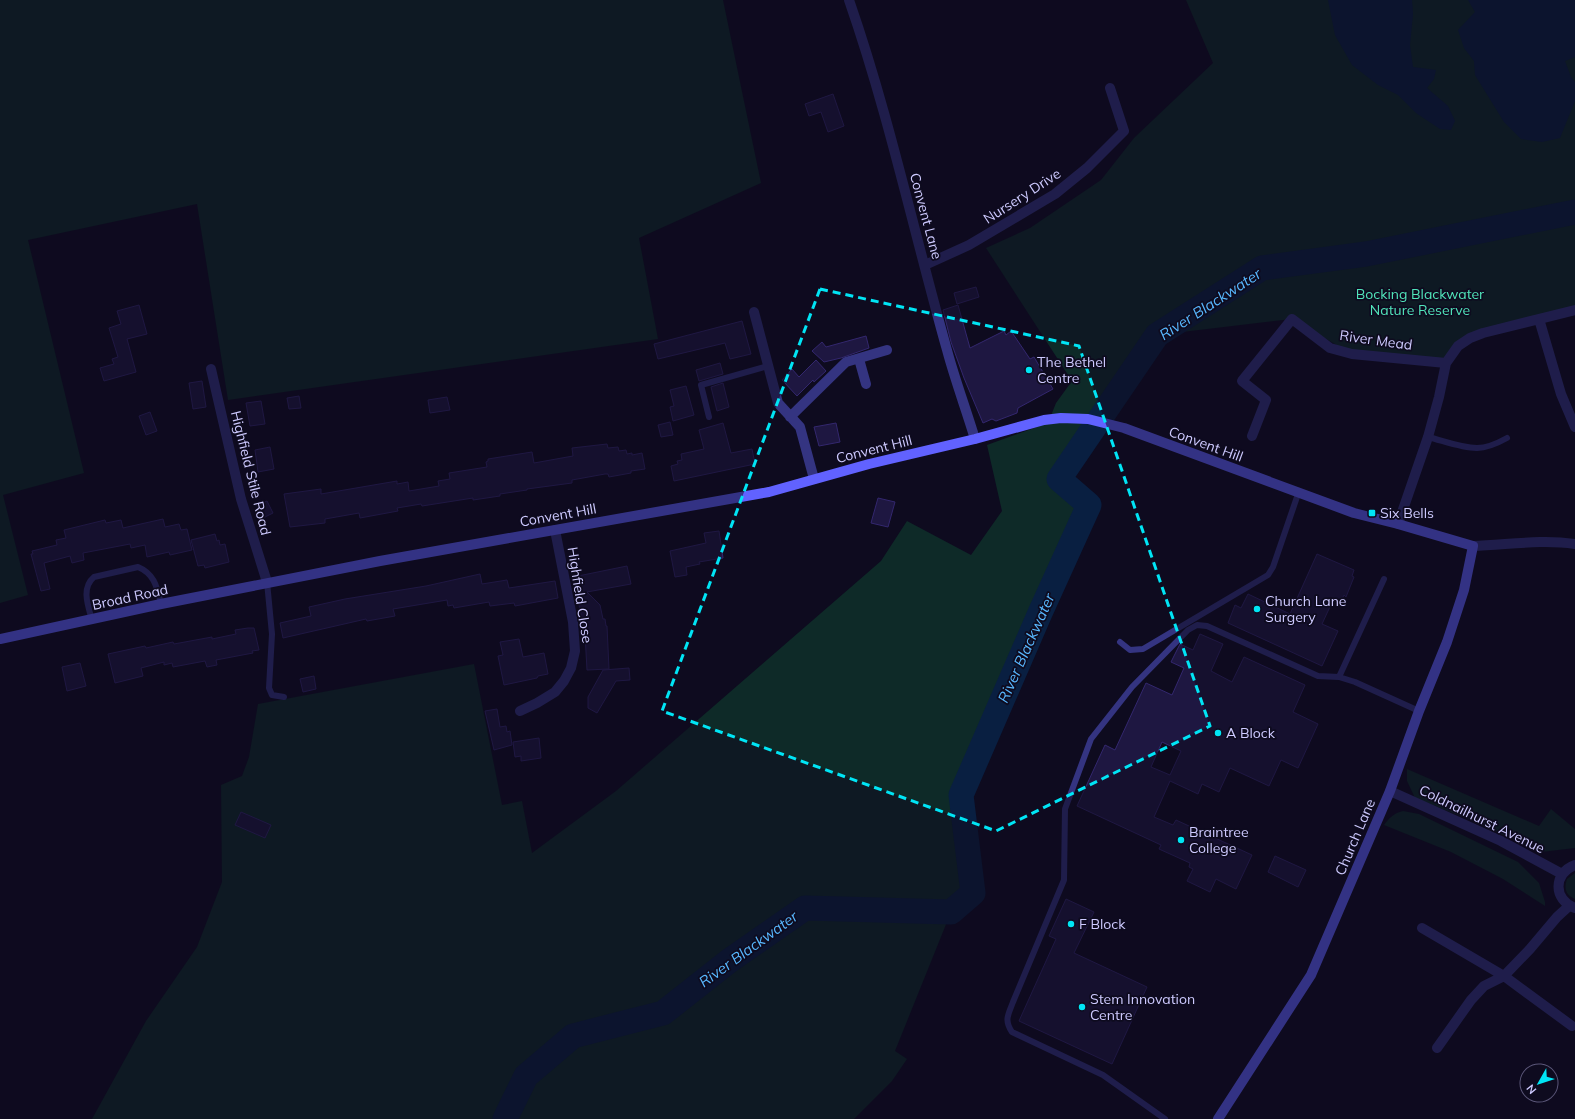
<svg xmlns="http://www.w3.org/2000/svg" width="1575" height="1119" font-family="Mulish,sans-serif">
<rect width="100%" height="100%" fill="#0e0b1f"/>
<!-- green -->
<path fill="#0e2a28" d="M0,0H723L761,183L639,238L658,339L228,400L197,204L28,240L84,473L3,495L28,595L0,603Z
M1186,0H1575V308L1470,338L1446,363L1352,354L1292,319L1157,335L1059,479L1089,505L1040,613L961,795L973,893L951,912L895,1051L907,1059L892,1081L854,1119H92L146,1021L197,947L222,882L221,785L242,776L249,757L258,704L474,664L502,805L522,801L532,853L616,791L881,561L907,521L971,555L1002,511L987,445L1048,423L1056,403L1072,381L986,248L1030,228L1101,180L1134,138L1213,63Z
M1407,769L1539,826L1551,809L1575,829V848L1541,852L1468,819L1415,798L1407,781Z
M1403,811L1419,814L1518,862L1539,883L1545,902V906L1503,879L1451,852L1384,825C1389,818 1394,813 1403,811Z
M1575,873V899C1565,895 1564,888 1567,879Z"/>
<!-- water -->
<path fill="#091f41" d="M1328,0H1412L1413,14L1410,45L1413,67L1436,70L1434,79L1427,88L1448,106L1455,121L1451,130L1440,129L1416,113L1398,95L1378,85L1352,65L1335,35Z
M1468,0H1575V57L1565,61L1571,77L1575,82V101L1560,138L1542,142L1521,139L1504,122L1475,75L1474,61L1464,48L1458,30L1475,12Z"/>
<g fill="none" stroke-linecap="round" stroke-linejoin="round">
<!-- river -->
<path stroke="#091f41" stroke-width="25" d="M505,1119L526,1076L573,1036L663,1013L729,961L805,908L951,912L973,893L961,795L1040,613L1089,505L1059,479L1157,335L1262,268L1366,254L1575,212"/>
</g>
<!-- building -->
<path fill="#1e1741" stroke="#33276e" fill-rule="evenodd" d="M833,94L844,126L828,132L821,112L809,116L805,104Z
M976,287L979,297L957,304L954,293Z
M139,305L147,334L127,339L136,372L104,381L100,368L114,364L112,359L118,357L109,328L121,324L117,311Z
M958,305L970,348L1004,331L1006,335L1011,331L1030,359L1034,357L1053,389L1018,408L1017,413L996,421L992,419L983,423L964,378L951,342L943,310Z
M742,321L751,354L730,359L725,343L658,359L654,344Z
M866,336L869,348L841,358L824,362L812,351L822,342L826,347Z
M816,360L826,371L814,382L813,380L797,396L782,380L792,369L799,377Z
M720,363L723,374L699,381L696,370Z
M202,381L206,407L193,409L189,383Z
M723,383L729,407L717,411L711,387Z
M686,386L694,415L673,421L670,407L674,406L670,390Z
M299,396L301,408L289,409L287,398Z
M447,397L450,410L430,413L428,400Z
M261,401L265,424L250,426L246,403Z
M150,412L157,431L146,435L139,416Z
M670,422L673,435L661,437L658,425Z
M723,423L731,453L752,449L755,464L674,481L671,466L678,464L677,461L682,460L681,454L704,449L699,430Z
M836,423L840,442L819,446L814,427Z
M607,444L608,448L618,447L619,451L626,450L627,454L632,453V455L642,453L645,469L631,471V473L609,477L608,474H605L572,480V483L527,489V490L500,494V496L473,500V498L422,506L421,504L397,508L398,511L360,518L359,513L325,519V523L290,527L284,494L321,489V494L397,481V484L408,482L409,491L439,486L438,481L450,479L449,473L487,467L486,462L488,461V459L532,452L534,463L573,456L572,448Z
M270,447L274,469L258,472L255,450Z
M878,498L895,502L888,527L871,523Z
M267,501L273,513L263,518L257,506Z
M163,519L165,527L179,524L181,530L187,529L192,550L170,555L169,552L147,557L145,545L131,548L130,544L83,553L84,560L72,563L70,556L44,563L50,589L41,591L31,554H33L32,551L57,545L56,540L66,538L64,530L105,520L106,523L121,520L123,528Z
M719,531L723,558L699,562L700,564L686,567L687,575L675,577L670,551L706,543L704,533Z
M215,534L217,541L219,540L220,545L225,544L229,562L205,568L204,565L198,566L191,540Z
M1317,554L1354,570L1352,576L1354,577L1346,597L1344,595L1341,601L1334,598L1322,624L1338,631L1322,666L1228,623L1235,605L1241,608L1248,594L1290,614Z
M627,566L631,584L587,592L600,605L603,619H605L606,626H607L609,669L587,670L585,634L579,605L582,604L578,576Z
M480,574L482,584L507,580L509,588L555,581L558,598L515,606L514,603L490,606L489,602L454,608L453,605L448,606L447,600L393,609L395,616L367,621L366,619L283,638L280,623L311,616L309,607L345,599L426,586Z
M248,628H254L259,650L252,651L253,653L216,660L217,665L207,667L205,661L173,667L172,663L164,665V662L141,668L143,676L115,683L108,654L145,646L146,648L173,642L174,644L212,637V639L236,634L235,630Z
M1200,634L1223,644L1211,671L1232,682L1244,657L1305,685L1293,712L1318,724L1298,768L1281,760L1269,786L1230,768L1219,792L1202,784L1198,794L1170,781L1154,817L1173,825L1176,820L1252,855L1236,889L1216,879L1210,892L1187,881L1193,869L1189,867L1190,863L1159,849L1161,845L1077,806L1105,745L1115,750L1146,683L1172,695L1184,668L1171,662L1180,644L1193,650ZM1162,742L1181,751L1170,775L1151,767Z
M519,639L523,657L544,653L548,674L538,676L537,678L504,685L498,656L503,655L500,642Z
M80,663L86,686L67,691L62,667Z
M629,668L630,680L616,681L597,713L588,708V697L603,670Z
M314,676L316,689L303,692L300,679Z
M497,709L500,727L506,726L507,732L510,731L512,745L494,750L485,711Z
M539,738L541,758L521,761V756L515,757L513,742Z
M241,812L271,825L265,838L235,825Z
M1275,856L1306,870L1298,887L1268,872Z
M1066,899L1094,912L1074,953L1147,987L1112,1064L1019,1021L1056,939L1049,936Z"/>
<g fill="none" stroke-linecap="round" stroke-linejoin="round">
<!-- service -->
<path stroke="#343481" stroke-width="6" d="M709,417L701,385L768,366
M1428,437C1444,441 1461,448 1477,448C1487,448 1498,443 1507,438
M267,582L272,634L269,688L272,695L284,697
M92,620C88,606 81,588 94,577L138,567C155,574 157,588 161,604
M1120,642L1130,650L1143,649L1268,575L1273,567L1298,494
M1339,677L1384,579
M1165,1119L1103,1075L1012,1032C1004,1020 1008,1015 1013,1002L1064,880L1065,809L1091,739L1132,687L1188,630L1197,625L1207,626L1318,676L1339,677L1355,682L1419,711"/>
<!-- minor -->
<path stroke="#343481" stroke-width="10" d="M849,0C889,115 914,233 947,350C955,380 966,409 975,439
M925,265L969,245L1055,194L1087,168L1124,131L1110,88
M754,312L778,403L800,427L814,479
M1539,319L1561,394L1575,427
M859,359L866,384
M211,369L241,499L267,582
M790,417L846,362L887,350
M1252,436L1266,400L1242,381L1292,319L1330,348L1352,354L1446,363
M1398,524L1428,437L1439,397L1446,363L1458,346L1470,338L1483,333L1575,310
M520,711L537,703L555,692L564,681L571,668L575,651L573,622L555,530
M1422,928L1504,976L1572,1026
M1437,1048L1471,1000L1484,986L1504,976L1530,949L1557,917L1569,906"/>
<!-- tertiary -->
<path stroke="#343481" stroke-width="10" d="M1473,546C1507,545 1541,539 1575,544
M1390,791L1501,841L1562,874
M1575,865C1553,873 1553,900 1575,908"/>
<!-- secondary -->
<path stroke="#6162ff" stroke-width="10" d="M0,639L161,604L380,561L769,492L869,464L975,439L1044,420L1061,418L1088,419L1124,428L1354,513L1398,524L1473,546L1464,590L1447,642L1419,711L1390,791L1311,975L1218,1119"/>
</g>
<!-- marked area -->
<path d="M0 0H1575V1119H0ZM820,289L1079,346L1210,726L996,831L662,711Z" fill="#0e0b1f" fill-opacity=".55" fill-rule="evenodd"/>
<path fill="none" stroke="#00e5f5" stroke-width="3" stroke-dasharray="8 5" stroke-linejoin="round" d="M820,289L1079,346L1210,726L996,831L662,711Z"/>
<!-- markers -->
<g fill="#00e5f5" stroke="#0e0b1f" stroke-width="1.5">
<circle cx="1029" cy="370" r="4"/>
<rect x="1368" y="509" width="8" height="8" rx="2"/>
<circle cx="1257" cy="609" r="4"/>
<circle cx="1218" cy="733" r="4"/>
<circle cx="1181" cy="840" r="4"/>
<circle cx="1071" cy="924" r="4"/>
<circle cx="1082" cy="1007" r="4"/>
</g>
<g text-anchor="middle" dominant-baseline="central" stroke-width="3.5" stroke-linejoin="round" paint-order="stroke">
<!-- street labels -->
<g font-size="14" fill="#cecaff" stroke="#0e0b1f">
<text transform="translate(1022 196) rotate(-33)">Nursery Drive</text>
<text transform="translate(926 216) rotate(75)">Convent Lane</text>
<text transform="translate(1376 340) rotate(8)">River Mead</text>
<text transform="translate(1206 444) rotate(20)">Convent Hill</text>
<text transform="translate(874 449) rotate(-14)">Convent Hill</text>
<text transform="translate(251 473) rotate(76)">Highfield Stile Road</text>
<text transform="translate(558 515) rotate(-10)">Convent Hill</text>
<text transform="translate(580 595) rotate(81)">Highfield Close</text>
<text transform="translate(130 597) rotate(-12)">Broad Road</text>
<text transform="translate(1482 819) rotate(26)">Coldnailhurst Avenue</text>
<text transform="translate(1355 837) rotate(-67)">Church Lane</text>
</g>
<!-- park labels -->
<g font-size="14" fill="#51e4ba" stroke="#0e0b1f">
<text x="1420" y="294">Bocking Blackwater<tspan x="1420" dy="16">Nature Reserve</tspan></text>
</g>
<!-- poi labels -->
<g font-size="14" fill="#cecaff" stroke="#0e0b1f" text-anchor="start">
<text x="1037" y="362">The Bethel<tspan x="1037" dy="16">Centre</tspan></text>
<text x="1380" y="513">Six Bells</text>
<text x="1265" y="601">Church Lane<tspan x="1265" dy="16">Surgery</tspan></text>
<text x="1226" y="733">A Block</text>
<text x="1189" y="832">Braintree<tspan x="1189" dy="16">College</tspan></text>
<text x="1079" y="924">F Block</text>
<text x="1090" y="999">Stem Innovation<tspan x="1090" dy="16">Centre</tspan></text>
</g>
<!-- water labels -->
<g font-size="15" font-style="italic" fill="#58b8ff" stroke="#0e0b1f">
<text transform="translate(1210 304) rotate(-33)">River Blackwater</text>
<text transform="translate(1026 648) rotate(-66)">River Blackwater</text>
<text transform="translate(748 949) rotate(-36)">River Blackwater</text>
</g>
</g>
<!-- north arrow -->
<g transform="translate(1539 1083) rotate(231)"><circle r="19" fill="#0e0b1f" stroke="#5b5779"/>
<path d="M0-3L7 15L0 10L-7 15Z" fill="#00e5f5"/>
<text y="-6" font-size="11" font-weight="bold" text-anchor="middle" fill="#cecaff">N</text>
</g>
</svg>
